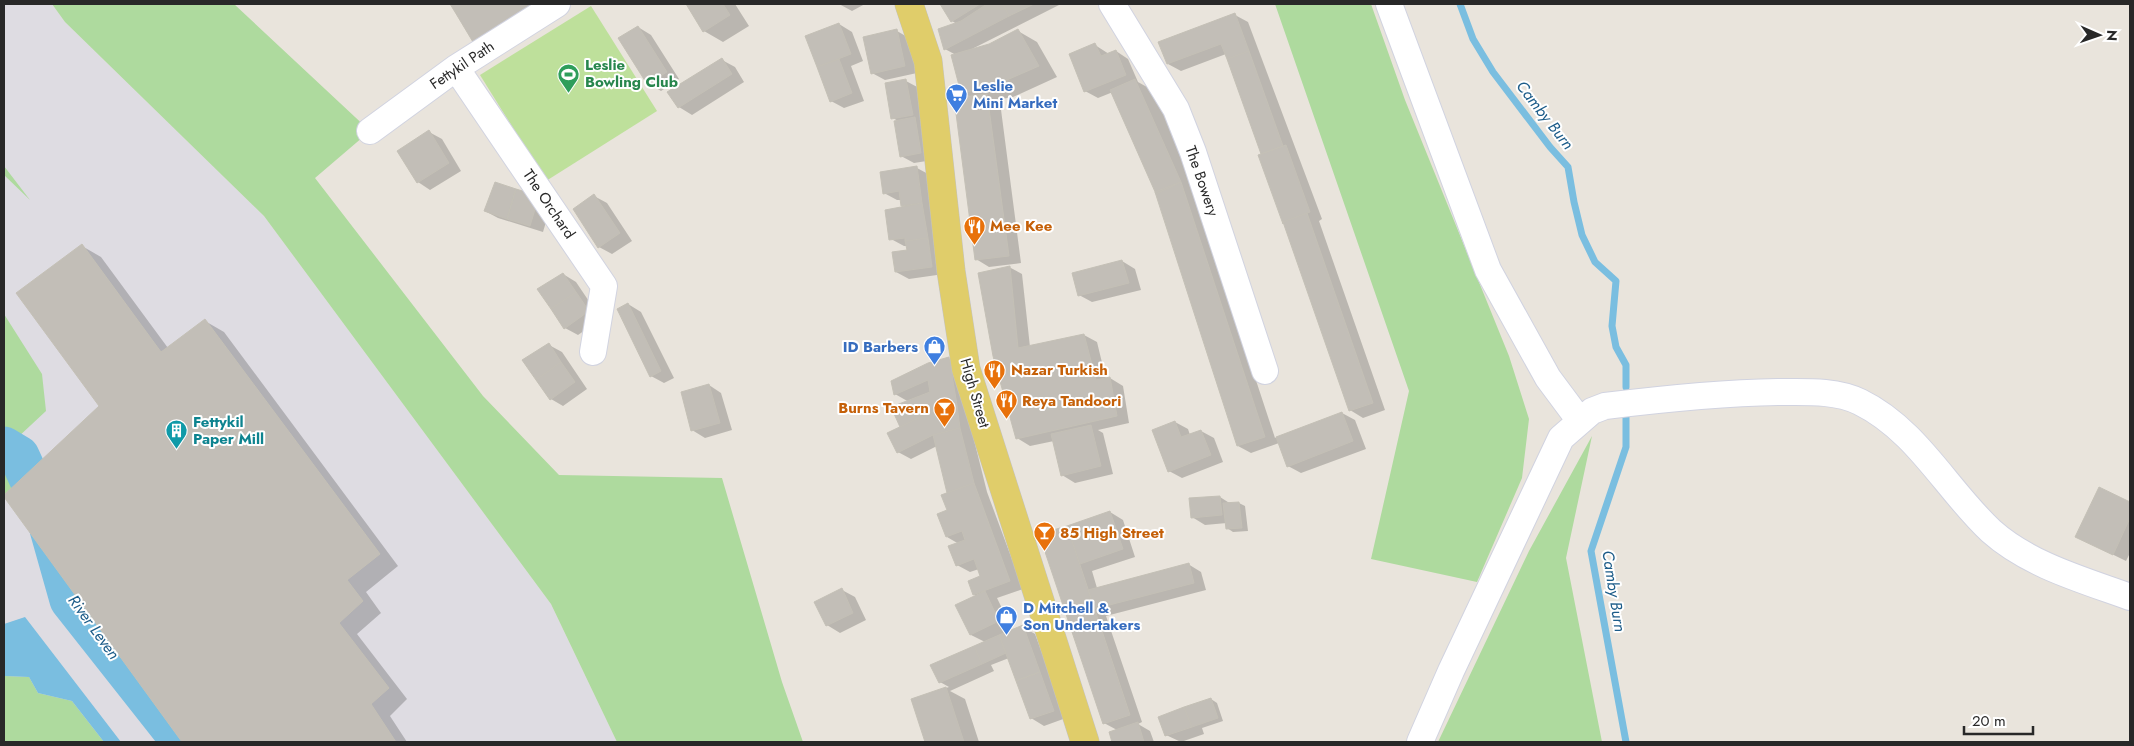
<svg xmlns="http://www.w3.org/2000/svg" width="2134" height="746" font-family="Jost,sans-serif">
<rect width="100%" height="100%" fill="#e9e4dc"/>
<!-- industrial -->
<path fill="#dedce2" d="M4,4H52L65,22L264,216L551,604L617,742H29L4,711Z"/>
<!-- green -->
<path fill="#aeda9e" d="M52,4H234L370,131L315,178L483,396L559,475L722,478L782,682L803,742H617L551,604L264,216L65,22Z
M1275,4H1371L1405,100L1509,356L1529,419L1522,478L1477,582L1371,559L1409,391Z
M4,166L30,200L4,175Z
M4,314L42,374L46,411L16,439L4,434Z
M1592,436L1566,558L1602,742H1438L1529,551Z
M4,470L17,483L4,495Z
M4,675L5,676L29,677L38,693L72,701L104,742H4Z"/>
<!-- pitch -->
<path fill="#bee09b" d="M591,6L657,111L546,181L480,75Z"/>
<!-- water -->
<path fill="#7abee0" d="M4,434L16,439L38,460L17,483L4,470Z
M25,617L121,742H104L72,701L38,693L29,677L5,676L4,675V624Z"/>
<!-- shadow -->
<path fill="#0003" d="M451,4H540L551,23L496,57L477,46Z
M687,4H735L749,26L723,42L704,31Z
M839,4H865L852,11Z
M941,4H1061L972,49L990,45L1018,31L1037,42L1057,77L1013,97L996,100L1000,102L1021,263L989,267L976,259L971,97L962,93L956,55L945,49L957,24L952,21Z
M1235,15L1248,22L1322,219L1319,221L1385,410L1363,418L1350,410L1263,154L1226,54L1181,71L1168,64Z
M839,24L852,32L863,61L851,66L864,101L844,108L831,101L807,37Z
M638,27L651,35L679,79L661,91L648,83L620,39Z
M897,31L909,38L917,73L885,80L872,73Z
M1095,45L1109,54L1116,51L1128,59L1138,82L1154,91L1199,193L1195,195L1275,438L1342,413L1355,420L1366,449L1301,473L1288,466L1279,443L1251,453L1238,446L1158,194L1113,92L1098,98L1085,91Z
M722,60L735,67L744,82L692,115L679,107Z
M906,81L919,88L933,160L914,163L901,156L898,121L893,118Z
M429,132L442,139L461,171L430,190L418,182Z
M917,168L930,175L944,274L909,279L896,272L908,251L907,246H904L891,239L903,209L901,200H897L884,193Z
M594,196L607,203L632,241L612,254L599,247Z
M551,205L543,232L498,218L485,211Z
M82,246L101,257L168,348L205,321L224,332L398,566L366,592L381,613L357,634L407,699L390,716L407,742H183L4,496L100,406Z
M1122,261L1135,269L1141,290L1092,302L1079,295Z
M1009,267L1022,274L1030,347L1084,335L1097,342L1106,379L1110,378L1123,386L1129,423L1098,430L1103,433L1113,474L1075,483L1062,475L1054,441L1030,446L1017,438Z
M563,274L576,282L601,319L578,335L565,328Z
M628,304L641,312L674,378L664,383L651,376Z
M549,345L562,352L587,389L563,406L551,399Z
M949,359L961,366L973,436L987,492L1023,589L997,598L1013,631L1023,627L1035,634L1066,718L1044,726L1031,718L1009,658L991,665L994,671L950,691L965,699L979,742H927L912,700L949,687L940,682L985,642L971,635L957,605L975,596L970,581L982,577L979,569L970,572L957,565L959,544L947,537L949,494L937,446L911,459L898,452L901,427L909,402L895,394Z
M709,385L721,393L732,430L705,438L692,430Z
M1175,422L1188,429L1190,435L1201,431L1214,438L1223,462L1182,478L1169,471Z
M2100,489L2130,503V553L2126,561L2077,537Z
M1220,497L1231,504L1239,503L1245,506L1248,531L1233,532L1227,528V523L1205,525L1192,517Z
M1110,512L1123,520L1135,557L1092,571L1097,588L1188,564L1201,572L1206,590L1106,616L1142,722L1138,724L1150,731L1154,742H1113L1110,733L1117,730L1104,723L1041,535Z
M842,590L855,597L866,620L840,633L827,625Z
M1211,699L1217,703L1223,721L1202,728L1204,734L1181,742L1166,735Z"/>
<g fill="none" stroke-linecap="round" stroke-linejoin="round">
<!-- stream -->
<path stroke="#7abee0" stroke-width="7" d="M1460,4L1473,39L1493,72L1550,147L1568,167L1574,202L1582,235L1595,262L1616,281L1612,326L1616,347L1626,365V387
M1626,417V447L1591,551L1626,742"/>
<!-- river -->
<path stroke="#7abee0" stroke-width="41" d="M4,447L19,456L46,515L70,600L182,742"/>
</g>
<!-- building -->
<path fill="#c2beb7" stroke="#c4c0b6" d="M450,4H469L455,12Z
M469,4H528L533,12L476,47L455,12Z
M686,4H723L730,15L703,32Z
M940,4H980L951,22Z
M987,4H1003L1009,16L944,50L938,29L961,21Z
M1003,4H1034L1009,16Z
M1235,13L1249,51L1227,59L1221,44L1167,64L1158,42Z
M839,23L851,54L817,67L805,36Z
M638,26L667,72L647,84L618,38Z
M897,29L905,66L871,74L863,37Z
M1018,29L1039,66L993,86L961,93L951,55L989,44Z
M1095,43L1101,56L1116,50L1126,75L1084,92L1069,54Z
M1249,51L1283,146L1261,154L1227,59Z
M722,58L732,74L678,108L667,92Z
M839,59L852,93L830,102L817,67Z
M906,79L913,115L891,119L885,83Z
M1135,79L1181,182L1156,194L1110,90Z
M987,94L1009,256L975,260L954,98Z
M915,117L921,153L900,157L894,121Z
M429,130L449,163L417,183L397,151Z
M1286,145L1310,212L1283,222V224L1258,155Z
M917,166L922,203L901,206L899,191L883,194L880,172Z
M495,182L516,189L507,219L484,211Z
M1181,182L1265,437L1237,446L1155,192Z
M516,189L539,196L530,226L507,219Z
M594,194L620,233L598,248L573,209Z
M922,203L928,238L905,241V238L889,240L885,210Z
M1307,213L1373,403L1349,411L1283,222Z
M928,238L932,267L895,272L892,252L907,250L905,241Z
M82,244L161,352L205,319L380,554L347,580L363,601L339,623L389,688L371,704L396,742H182L4,497V495L99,406L16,293Z
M1122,260L1129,283L1078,296L1072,273Z
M1010,266L1018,348L1084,334L1096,380L1110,377L1117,416L1016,439L993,356L978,273Z
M563,273L576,292L551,309L537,289Z
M576,292L589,311L564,329L551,309Z
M628,303L661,371L650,377L617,309Z
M549,343L561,362L536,380L522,360Z
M949,357L957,405L931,412L900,427L891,407L930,392L928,380L894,395L891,381L928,363Z
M561,362L575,382L550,400L536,380Z
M709,384L720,423L691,431L681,392Z
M957,405L960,428L933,435L897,453L887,433L931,412Z
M1342,412L1353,441L1287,467L1276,437Z
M1175,421L1181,437L1201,430L1211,455L1168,472L1152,430Z
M1091,425L1101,466L1061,476L1051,434Z
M960,428L974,483L947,493L933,435Z
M974,483L1010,581L973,595L968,581L980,576L974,559L956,566L948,546L965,540L962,531L946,537L937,514L947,510L941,495Z
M2099,487L2130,502V518L2113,555L2075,537Z
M1220,496L1222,515L1191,518L1189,498Z
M1239,502L1242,528L1226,529L1223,503Z
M1110,511L1123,549L1080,564L1067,526Z
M1067,526L1130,715L1103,724L1039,534Z
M1189,563L1194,583L1094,609L1088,590Z
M842,588L853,613L826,626L814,602Z
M985,591L999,621L970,635L955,605Z
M1023,625L1040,672L1016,681L999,635Z
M999,635L1006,653L982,664L974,646Z
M974,646L982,664L939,683L930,665Z
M1040,672L1054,711L1030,719L1016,681Z
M946,687L964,742H925L911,699Z
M1211,698L1218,718L1192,727L1184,707Z
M1184,707L1192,727L1165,736L1158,717Z
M1138,722L1144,742H1112L1109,732Z"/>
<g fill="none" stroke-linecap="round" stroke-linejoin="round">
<defs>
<path id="minor" d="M1112,4L1176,109L1193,152L1265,371
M1389,4L1488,270L1548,378L1580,421
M456,68L604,286L593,352
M370,131L456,68L557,4
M1420,742L1451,671L1561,438L1592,411L1605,406C1662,399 1720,393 1778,392C1804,392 1836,390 1860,402C1917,430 1946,489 1991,531C2029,565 2083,580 2130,597"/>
<path id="primary" d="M909,4L928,61L951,271L966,369L1085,742"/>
</defs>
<!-- minor casing -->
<use href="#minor" stroke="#d1d3e0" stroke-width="28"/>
<!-- primary casing -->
<use href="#primary" stroke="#c3c3c3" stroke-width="29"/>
<!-- minor -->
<use href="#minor" stroke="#fff" stroke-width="26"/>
<!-- primary -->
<use href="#primary" stroke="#e0cd6a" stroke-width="28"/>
</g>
<!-- icons -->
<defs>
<symbol id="stadium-pin" viewBox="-11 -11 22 30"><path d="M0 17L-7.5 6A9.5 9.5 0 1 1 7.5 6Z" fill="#2e9e5b" stroke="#fff"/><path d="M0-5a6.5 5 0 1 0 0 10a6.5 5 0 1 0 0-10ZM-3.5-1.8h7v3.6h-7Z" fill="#fff"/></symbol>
<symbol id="supermarket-pin" viewBox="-11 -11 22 30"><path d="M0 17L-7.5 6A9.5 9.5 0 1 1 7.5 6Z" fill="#3f7fe0" stroke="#fff"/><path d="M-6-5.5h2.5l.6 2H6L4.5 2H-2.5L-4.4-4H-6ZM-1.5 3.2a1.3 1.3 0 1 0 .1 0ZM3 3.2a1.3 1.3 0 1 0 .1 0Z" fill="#fff"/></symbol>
<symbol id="restaurant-pin" viewBox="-11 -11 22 30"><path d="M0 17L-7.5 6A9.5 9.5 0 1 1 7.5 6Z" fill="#e8710a" stroke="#fff"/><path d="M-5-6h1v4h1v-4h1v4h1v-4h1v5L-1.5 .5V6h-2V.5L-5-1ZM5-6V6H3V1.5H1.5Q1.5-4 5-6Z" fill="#fff"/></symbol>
<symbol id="shop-pin" viewBox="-11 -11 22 30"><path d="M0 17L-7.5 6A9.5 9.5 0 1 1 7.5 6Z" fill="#3f7fe0" stroke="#fff"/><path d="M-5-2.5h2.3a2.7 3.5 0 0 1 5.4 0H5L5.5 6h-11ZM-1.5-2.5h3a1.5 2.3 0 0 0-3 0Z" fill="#fff"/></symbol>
<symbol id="bar-pin" viewBox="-11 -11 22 30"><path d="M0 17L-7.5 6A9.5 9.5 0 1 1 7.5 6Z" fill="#e8710a" stroke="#fff"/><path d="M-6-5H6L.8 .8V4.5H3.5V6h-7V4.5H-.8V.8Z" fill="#fff"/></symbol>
<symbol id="building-pin" viewBox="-11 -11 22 30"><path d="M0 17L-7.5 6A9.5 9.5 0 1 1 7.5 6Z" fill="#0f9aa8" stroke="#fff"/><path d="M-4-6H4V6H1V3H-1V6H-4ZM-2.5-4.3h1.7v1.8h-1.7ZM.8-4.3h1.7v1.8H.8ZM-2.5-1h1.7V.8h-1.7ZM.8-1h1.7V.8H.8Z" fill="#fff"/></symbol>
</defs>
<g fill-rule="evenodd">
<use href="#stadium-pin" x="556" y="62" width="25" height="34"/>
<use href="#supermarket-pin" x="944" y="82" width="25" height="34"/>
<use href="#restaurant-pin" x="962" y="214" width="25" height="34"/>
<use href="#shop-pin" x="922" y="334" width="25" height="34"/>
<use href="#restaurant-pin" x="982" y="358" width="25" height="34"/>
<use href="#restaurant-pin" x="994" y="388" width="25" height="34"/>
<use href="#bar-pin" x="932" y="396" width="25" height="34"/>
<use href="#building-pin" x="164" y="418" width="25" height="34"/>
<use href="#bar-pin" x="1032" y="520" width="25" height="34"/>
<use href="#shop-pin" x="994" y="604" width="25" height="34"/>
</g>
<g text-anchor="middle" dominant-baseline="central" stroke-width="4" stroke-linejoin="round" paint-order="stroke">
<!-- street labels -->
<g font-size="15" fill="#282828" stroke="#fff">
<text transform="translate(462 65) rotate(-34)">Fettykil Path</text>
<text transform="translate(1202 181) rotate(71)">The Bowery</text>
<text transform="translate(549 204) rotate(56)">The Orchard</text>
<text transform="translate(975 393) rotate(74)">High Street</text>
</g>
<!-- leisure labels -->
<g font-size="15" font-weight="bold" fill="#27864d" stroke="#fff" text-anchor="start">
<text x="585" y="65">Leslie<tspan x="585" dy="17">Bowling Club</tspan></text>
</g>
<!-- shop labels -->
<g font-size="15" font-weight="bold" fill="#366cbe" stroke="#fff" text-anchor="start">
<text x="973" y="86">Leslie<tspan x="973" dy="17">Mini Market</tspan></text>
<text x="918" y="347" text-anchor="end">ID Barbers</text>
<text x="1023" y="608">D Mitchell &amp;<tspan x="1023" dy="17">Son Undertakers</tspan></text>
</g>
<!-- food labels -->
<g font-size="15" font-weight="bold" fill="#c56008" stroke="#fff" text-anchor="start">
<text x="990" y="226">Mee Kee</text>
<text x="1011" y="370">Nazar Turkish</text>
<text x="1022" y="401">Reya Tandoori</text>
<text x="929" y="408" text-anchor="end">Burns Tavern</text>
<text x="1060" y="533">85 High Street</text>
</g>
<!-- culture labels -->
<g font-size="15" font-weight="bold" fill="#0d838f" stroke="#fff" text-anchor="start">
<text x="193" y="422">Fettykil<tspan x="193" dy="17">Paper Mill</tspan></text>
</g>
<!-- water labels -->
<g font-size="16" font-style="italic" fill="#1c5c89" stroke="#fff">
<text transform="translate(1545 115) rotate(52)">Camby Burn</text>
<text transform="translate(1614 591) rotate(81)">Camby Burn</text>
<text transform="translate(94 627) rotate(54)">River Leven</text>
</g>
</g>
<!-- border -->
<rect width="2134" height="746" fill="none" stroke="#282828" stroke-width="10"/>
<!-- north arrow -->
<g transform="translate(2099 35) rotate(92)" stroke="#ffffff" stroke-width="4" paint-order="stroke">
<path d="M0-4L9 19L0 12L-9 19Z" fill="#282828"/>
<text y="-8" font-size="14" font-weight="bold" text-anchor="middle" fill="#282828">N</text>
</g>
<!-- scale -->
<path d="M1964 726v8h69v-8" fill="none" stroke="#282828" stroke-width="2.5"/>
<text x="1972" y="726" font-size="15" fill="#282828" stroke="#ffffff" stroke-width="4" paint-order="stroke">20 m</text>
</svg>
